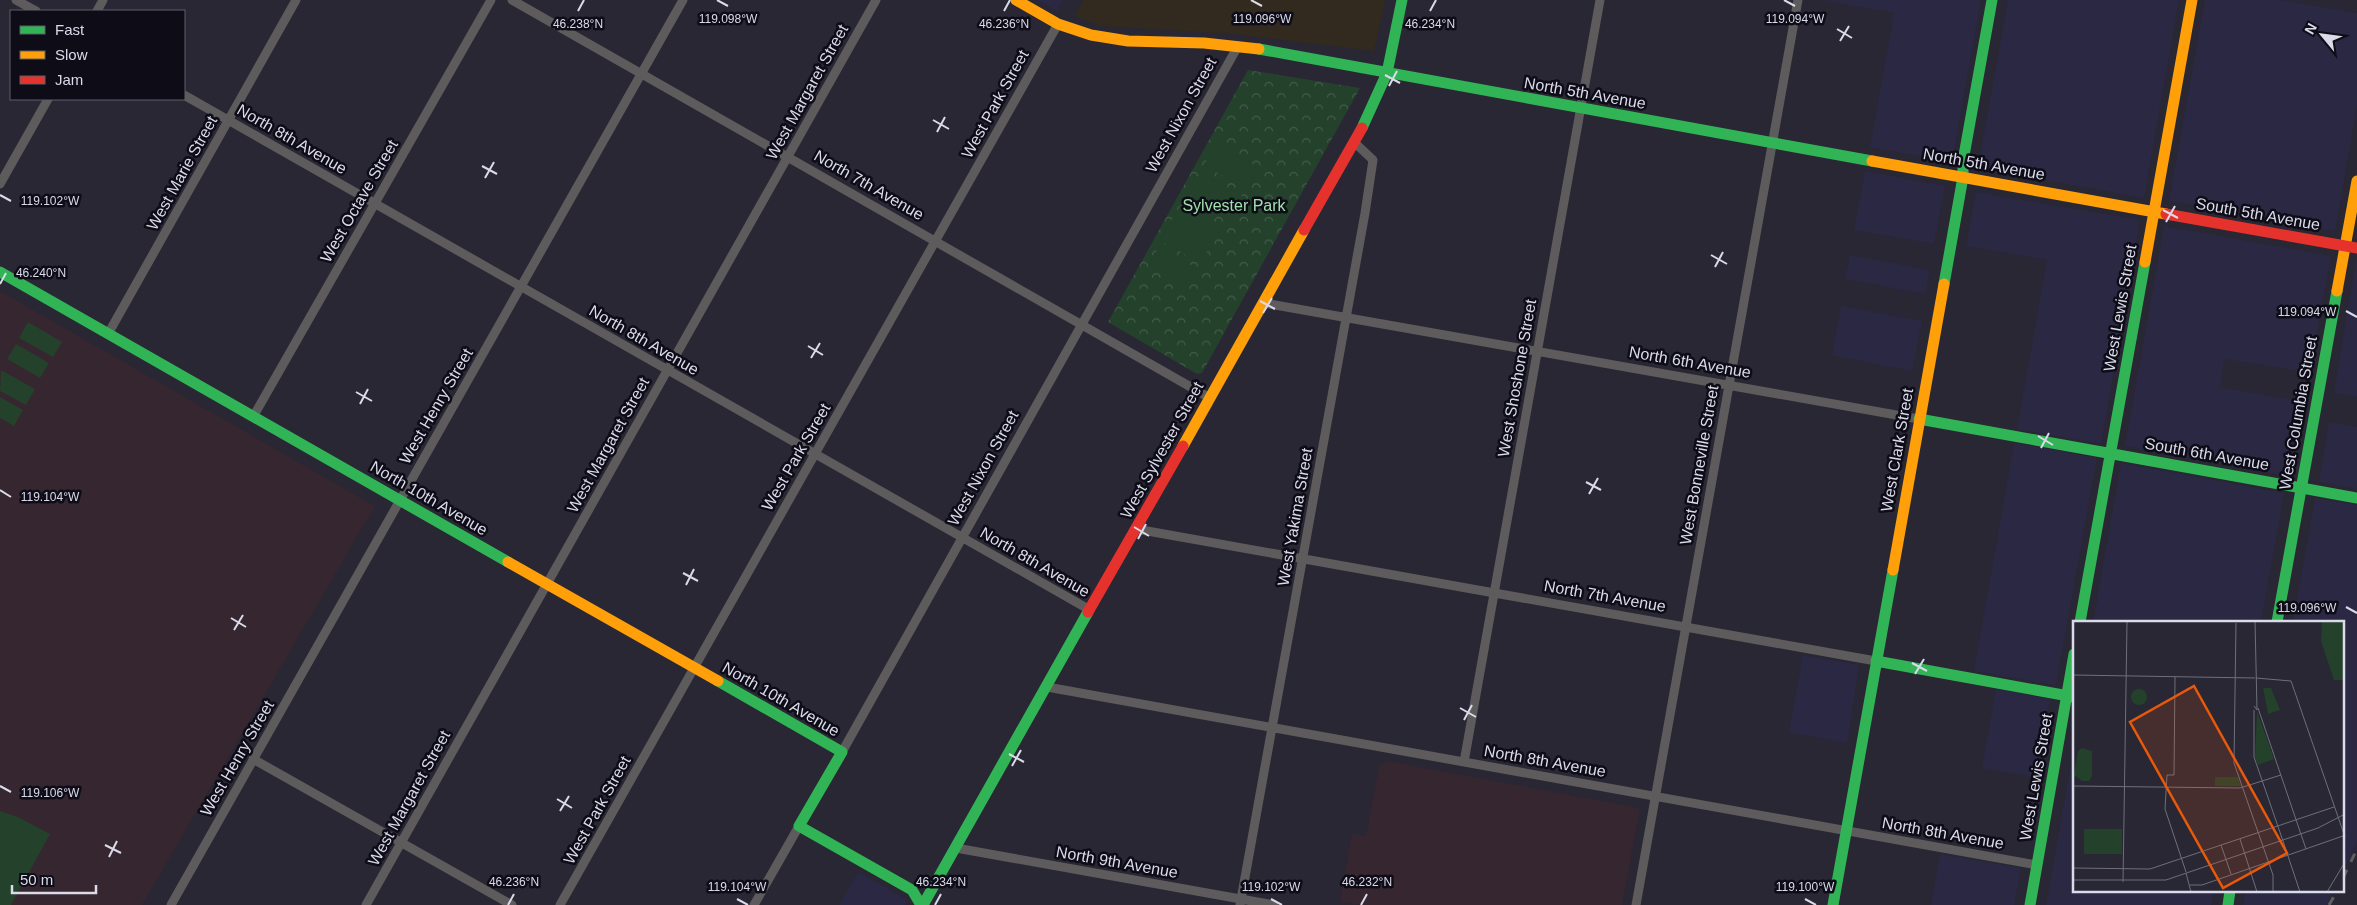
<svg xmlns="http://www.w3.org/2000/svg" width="2357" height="905" font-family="Helvetica,sans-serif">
<defs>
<pattern id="park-crowns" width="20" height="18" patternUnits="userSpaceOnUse" patternTransform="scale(1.25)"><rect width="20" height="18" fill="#24412b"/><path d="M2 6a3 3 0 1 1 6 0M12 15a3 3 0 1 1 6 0" fill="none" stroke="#435c4a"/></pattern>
</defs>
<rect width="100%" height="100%" fill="#282733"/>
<!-- built -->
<path fill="#2b2844" d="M1037,0H1063L1057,11Z
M1823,0H1981L1952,162L1870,147L1894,13Z
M2008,0H2179L2144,198L1978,168Z
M2205,0H2281L2357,13V106L2335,231L2169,201Z
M1865,171L1945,186L1934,244L1854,230Z
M1976,192L2140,220L2101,444L2017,429L2047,260L1966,246Z
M2164,226L2331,256L2316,339L2309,350L2305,372L2224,359L2220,387L2300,401L2287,476L2125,446Z
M1850,255L1930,270L1925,294L1845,279Z
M2356,261H2357V397L2334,393Z
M1841,306L1922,321L1912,371L1832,355Z
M2329,422L2357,427V489L2319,482Z
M2014,443L2097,458L2056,685L1974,671Z
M2121,463L2284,493L2261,622H2093Z
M2315,498L2357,505V842L2343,873V622H2293Z
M1803,655L1859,665L1847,743L1789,732Z
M1996,689L2050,699L2036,777L1982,768Z
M2074,746V891H2214L2211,905H2046Z
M1940,854L2021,868L2014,905H1931Z
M858,872L908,900L905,905H839Z
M2246,891H2334L2326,905H2243Z"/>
<!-- education -->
<path fill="#36262f" d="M0,291L375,506L142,905H0Z
M1387,761L1640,808L1622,905H1362L1340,901L1352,834L1366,836L1379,766Z"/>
<!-- medical -->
<path fill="#322a1e" d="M1083,0H1385L1374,51L1233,34L1100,26L1075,16Z"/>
<!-- park -->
<path fill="url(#park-crowns)" d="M1248,70L1360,88L1202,373L1197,374L1108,322Z"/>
<!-- garden -->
<path fill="#24412b" d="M1217,144L1259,168L1247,190L1204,165Z
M1202,173L1244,197L1232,219L1189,195Z
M1180,206L1220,229L1200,263L1160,240Z
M1159,247L1194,267L1185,284L1149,264Z
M28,322L62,342L53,357L19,338Z
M16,344L49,363L40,378L7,359Z
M1,370L35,389L26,405L0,391Z
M0,397L23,410L14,426L0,418Z
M0,811L18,817L50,834L11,905H0Z"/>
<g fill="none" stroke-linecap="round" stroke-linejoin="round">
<!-- street -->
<path stroke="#5d5b5c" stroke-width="9" d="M16,0L36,11
M512,0L1210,398
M97,11L103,0
M184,95L1090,610
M0,184L48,99
M1264,303L1919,419
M108,334L296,0
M253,417L491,0
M1136,529L1876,661
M1047,687L2037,865
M842,752L1238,46
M253,759L512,905
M1464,762L1600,0
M956,848L1274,905
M171,905L683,0
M366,905L876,0
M560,905L1058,24
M754,905L799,826
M1240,905L1365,213L1373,160L1354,142
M1636,905L1798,0"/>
<!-- fast -->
<path stroke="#30b455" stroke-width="11" d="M1259,49L1872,161
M1362,128L1387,73L1402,0
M0,272L508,562
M1944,284L1963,177V161L1992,0
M1919,419L2357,498
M2080,622L2145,262
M2277,622L2337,291
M1876,661L2074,697
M718,681L842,752L799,826L912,890L921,905
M923,905L1088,612
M1833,905L1893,570
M2030,905L2074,654
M2228,905L2230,891"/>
<!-- slow -->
<path stroke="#ff9f0a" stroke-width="11" d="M1016,0L1058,24L1091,35L1128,41L1204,43L1259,49
M1872,161L2166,214
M2145,262L2192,0
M2337,291L2357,181
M1183,446L1304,230
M508,562L718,681
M1893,570L1944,284"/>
<!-- jam -->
<path stroke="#e5322d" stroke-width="11" d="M2166,214L2357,248
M1304,230L1362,128
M1088,612L1183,446"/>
<!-- rail -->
<path stroke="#5f5e61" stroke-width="3" stroke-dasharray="9 9" stroke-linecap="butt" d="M2343,878L2357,849
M2329,905L2337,891"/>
</g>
<!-- ticks -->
<path fill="none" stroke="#dadaea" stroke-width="2" d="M717,0L728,6M1251,0L1262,6M1784,0L1795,6M578,11L584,0M1004,11L1010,0M1430,11L1436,0M1837,29L1852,38M1840,41L1849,26M1385,75L1400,83M1389,86L1397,71M933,120L949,129M937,132L945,117M482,166L497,174M485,178L494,162M0,195L11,201M2163,210L2178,218M2166,222L2175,206M1711,255L1727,264M1715,267L1723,252M0,284L6,273M1260,301L1275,309M2346,311L2357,317M1263,313L1272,298M808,346L823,355M811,358L820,343M356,392L372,401M360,404L368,389M2038,436L2053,445M2041,448L2049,433M1586,482L1601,490M0,490L11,497M1589,494L1598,478M1134,527L1149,536M1138,539L1146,524M683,573L698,581M686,585L694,569M2346,607L2357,613M231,618L246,627M234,630L243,615M1912,663L1927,671M1915,674L1924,659M1460,708L1476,717M1464,720L1472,705M1009,754L1024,762M1012,766L1021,750M0,786L11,792M557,799L572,808M560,811L569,796M105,845L121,853M109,857L117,841M737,899L748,905M1271,899L1282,905M1805,899L1816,905M508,905L514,894M935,905L941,894M1361,905L1367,894"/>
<g text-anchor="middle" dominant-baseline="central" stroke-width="5" stroke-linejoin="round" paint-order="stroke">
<!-- street labels -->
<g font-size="16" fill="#dadaea" stroke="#0d0c17">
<text transform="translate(807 92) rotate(-61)">West Margaret Street</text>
<text transform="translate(1585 93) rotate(10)">North 5th Avenue</text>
<text transform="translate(995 104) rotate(-61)">West Park Street</text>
<text transform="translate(1181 115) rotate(-61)">West Nixon Street</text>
<text transform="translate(292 139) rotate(30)">North 8th Avenue</text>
<text transform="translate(1984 164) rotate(10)">North 5th Avenue</text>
<text transform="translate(182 173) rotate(-61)">West Marie Street</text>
<text transform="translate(869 185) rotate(30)">North 7th Avenue</text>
<text transform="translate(359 201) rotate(-60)">West Octave Street</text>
<text transform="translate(2258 214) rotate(10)">South 5th Avenue</text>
<text transform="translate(2120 308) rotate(-80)">West Lewis Street</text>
<text transform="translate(644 340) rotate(30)">North 8th Avenue</text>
<text transform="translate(1690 362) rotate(10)">North 6th Avenue</text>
<text transform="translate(1517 378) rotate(-80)">West Shoshone Street</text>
<text transform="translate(436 406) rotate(-60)">West Henry Street</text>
<text transform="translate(2298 413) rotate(-80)">West Columbia Street</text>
<text transform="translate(608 445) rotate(-61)">West Margaret Street</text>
<text transform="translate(1162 450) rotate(-61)">West Sylvester Street</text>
<text transform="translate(1897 450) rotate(-80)">West Clark Street</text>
<text transform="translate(2207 454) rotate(10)">South 6th Avenue</text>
<text transform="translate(796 457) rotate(-60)">West Park Street</text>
<text transform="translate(1699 465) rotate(-80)">West Bonneville Street</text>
<text transform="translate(983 468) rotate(-61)">West Nixon Street</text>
<text transform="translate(429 498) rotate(30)">North 10th Avenue</text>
<text transform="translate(1295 517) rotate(-80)">West Yakima Street</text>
<text transform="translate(1035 562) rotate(30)">North 8th Avenue</text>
<text transform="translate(1605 596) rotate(10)">North 7th Avenue</text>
<text transform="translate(781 699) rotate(30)">North 10th Avenue</text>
<text transform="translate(237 758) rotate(-60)">West Henry Street</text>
<text transform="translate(1545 761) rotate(10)">North 8th Avenue</text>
<text transform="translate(2036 777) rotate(-80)">West Lewis Street</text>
<text transform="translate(409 798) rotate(-61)">West Margaret Street</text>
<text transform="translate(597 810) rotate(-61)">West Park Street</text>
<text transform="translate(1943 833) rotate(10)">North 8th Avenue</text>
<text transform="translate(1117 862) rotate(10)">North 9th Avenue</text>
</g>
<!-- park labels -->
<g font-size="16" fill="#a0e0ab" stroke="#0d0c17">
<text x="1234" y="205">Sylvester Park</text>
</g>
</g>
<!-- overview -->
<g transform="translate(2073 621)">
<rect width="271" height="271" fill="#282733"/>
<path d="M249,0H271V59H261L248,20ZM190,67H198L207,89L195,93Z" fill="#24412b"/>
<path d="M184,90L201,138L185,144L182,136ZM142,156H165L168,165H142ZM11,208H49V233H11Z" fill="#24412b"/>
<path d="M58 76a8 8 0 1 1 16 0a8 8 0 1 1-16 0ZM9,127L19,130V155L16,160H9L1,154L5,130Z" fill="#24412b"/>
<path fill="none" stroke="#6f6f7c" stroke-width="1" d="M163,2L161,142L200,254V271M0,54L182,57M102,56L101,154H94L92,188L113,251M183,57L218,60L272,216M181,85L184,89L182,0M185,87L233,228M181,89V136L210,220M0,165L167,167L208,154M167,218L184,271M210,220L227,271M148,224L158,253M0,247L77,248L261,186M113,252L118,271M0,259H93L245,207L272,193M50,261L54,1M117,264H129L270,215M254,271L272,241"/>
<path fill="#e8590c" fill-opacity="0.15" stroke="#e8590c" stroke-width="2.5" d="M121,65L214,232L150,267L57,101Z"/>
<rect width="271" height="271" fill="none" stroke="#dadaea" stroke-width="2.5"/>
</g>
<g font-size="12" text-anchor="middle" fill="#dadaea" stroke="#0d0c17" stroke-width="5" stroke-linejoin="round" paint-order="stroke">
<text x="1795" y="23">119.094°W</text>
<text x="728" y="23">119.098°W</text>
<text x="1262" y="23">119.096°W</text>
<text x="1004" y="28">46.236°N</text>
<text x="1430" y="28">46.234°N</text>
<text x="578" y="28">46.238°N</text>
<text x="50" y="205">119.102°W</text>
<text x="41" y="277">46.240°N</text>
<text x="2307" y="316">119.094°W</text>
<text x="50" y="501">119.104°W</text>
<text x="2307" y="612">119.096°W</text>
<text x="50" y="797">119.106°W</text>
<text x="514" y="886">46.236°N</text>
<text x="941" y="886">46.234°N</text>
<text x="1367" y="886">46.232°N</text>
<text x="737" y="891">119.104°W</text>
<text x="1271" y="891">119.102°W</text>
<text x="1805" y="891">119.100°W</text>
</g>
<!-- legend -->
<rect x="10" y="10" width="175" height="90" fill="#0d0c17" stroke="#5f5e6b"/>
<rect x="20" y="26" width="25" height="8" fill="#30b455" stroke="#5f5e6b"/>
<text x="55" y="35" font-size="15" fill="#dadaea">Fast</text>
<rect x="20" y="51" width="25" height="8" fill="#ff9f0a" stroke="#5f5e6b"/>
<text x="55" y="60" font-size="15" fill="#dadaea">Slow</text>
<rect x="20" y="76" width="25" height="8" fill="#e5322d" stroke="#5f5e6b"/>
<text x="55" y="85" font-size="15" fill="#dadaea">Jam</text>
<!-- north arrow -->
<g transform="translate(2322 35) rotate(299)" stroke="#0d0c17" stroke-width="4" paint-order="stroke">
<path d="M0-4L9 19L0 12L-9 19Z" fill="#dadaea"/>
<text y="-8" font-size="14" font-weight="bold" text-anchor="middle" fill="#dadaea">N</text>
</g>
<!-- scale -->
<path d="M12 885v8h84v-8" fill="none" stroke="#dadaea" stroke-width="2.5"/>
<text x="20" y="885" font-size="15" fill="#dadaea" stroke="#0d0c17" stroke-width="4" paint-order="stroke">50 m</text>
</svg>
